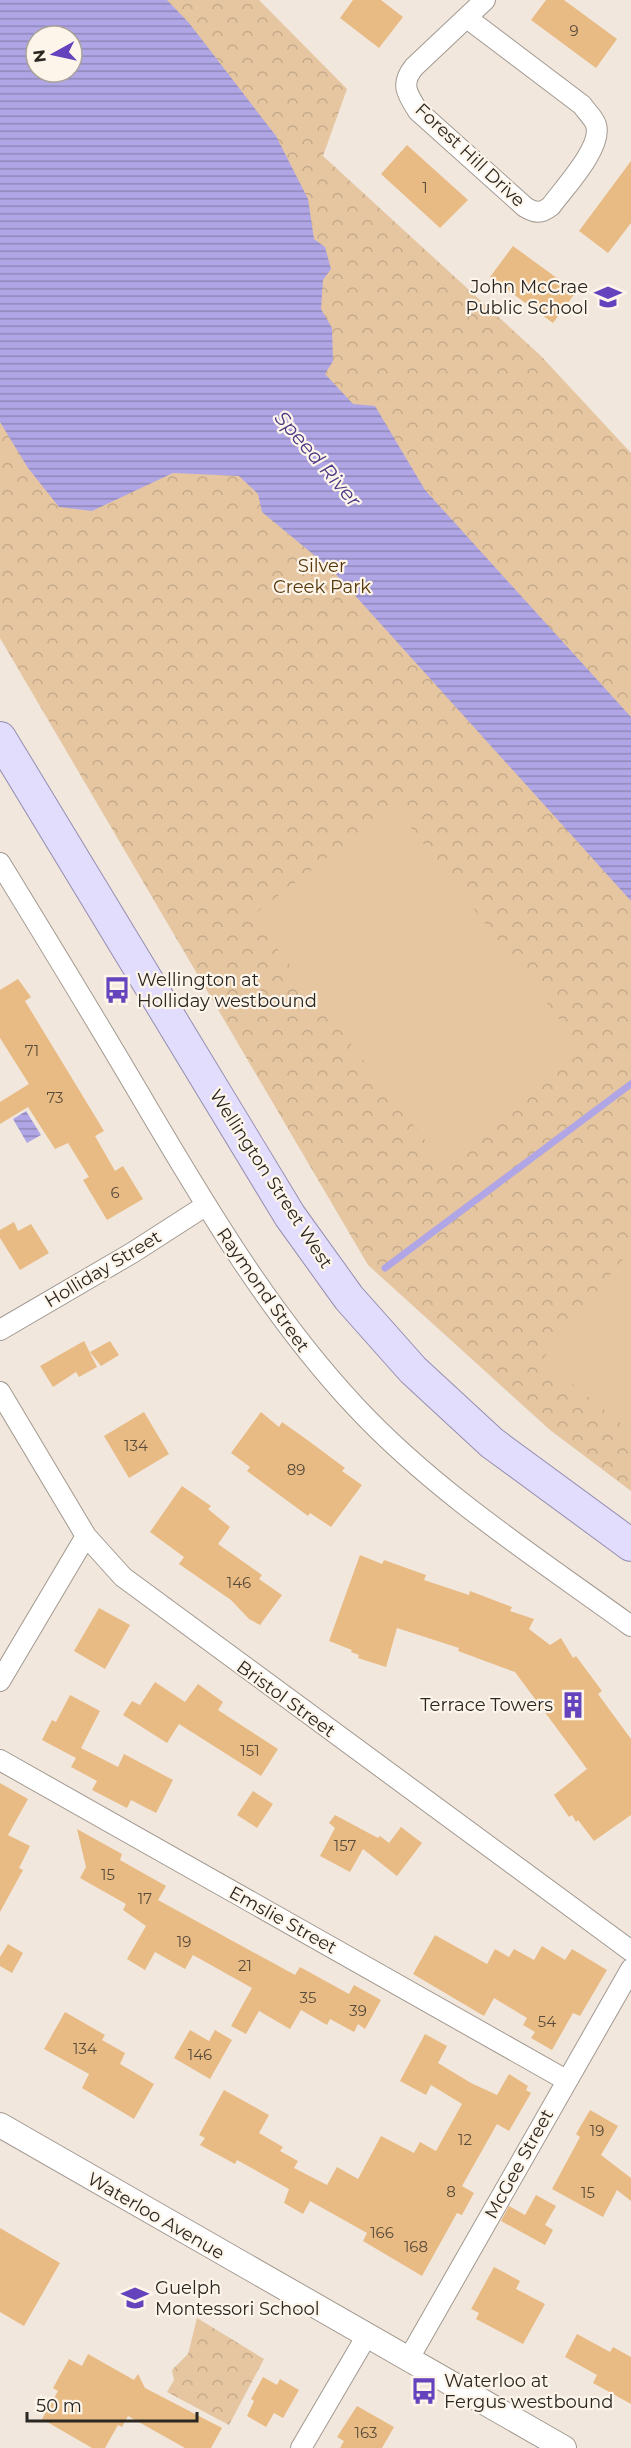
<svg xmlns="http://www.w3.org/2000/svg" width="631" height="2448" font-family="Montserrat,sans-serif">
<defs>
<pattern id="park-crowns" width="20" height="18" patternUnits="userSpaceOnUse" patternTransform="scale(1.5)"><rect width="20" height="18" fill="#e5c6a1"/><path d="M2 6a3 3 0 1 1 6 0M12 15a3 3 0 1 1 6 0" fill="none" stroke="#c5aa8a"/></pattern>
<pattern id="water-rules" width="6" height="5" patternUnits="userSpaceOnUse" patternTransform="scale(1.5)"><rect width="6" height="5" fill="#b0a6e5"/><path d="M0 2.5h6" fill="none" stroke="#8f87b9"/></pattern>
</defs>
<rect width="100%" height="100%" fill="#f1e7dd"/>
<!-- park -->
<path fill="url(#park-crowns)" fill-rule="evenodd" d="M0,0H259L347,89L323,156L541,356L631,453V1491L550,1430L368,1265L0,638ZM36,36H72V72H36Z
M197,2318L264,2359L229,2425L167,2392L174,2380L172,2370L188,2354Z"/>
<!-- pitch -->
<path fill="#e5c6a1" d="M394,806L584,1051L442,1162L252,916Z
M631,1249V1431L542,1360Z"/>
<!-- water -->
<path fill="url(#water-rules)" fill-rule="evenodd" d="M0,0H167L189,23L276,136L308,199L314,239L325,247L331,269L323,280L321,309L332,328L333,361L325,374L353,404L375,406L425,490L631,717V901L332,570L262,512L258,494L239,476L173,473L92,511L59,507L28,468L0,422ZM36,36H72V72H36Z
M26,1111L41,1135L27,1143L13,1119Z"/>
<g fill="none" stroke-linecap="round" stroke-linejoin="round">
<!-- stream -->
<path stroke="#b0a6e5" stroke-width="7" d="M385,1268L631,1084"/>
</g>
<!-- building -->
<path fill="#e9bb84" d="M353,0H381L403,17L379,48L340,18Z
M546,0H564L617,39L596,68L531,20Z
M407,145L468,200L440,228L381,174Z
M631,161V223L608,253L579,231Z
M513,246L576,292L553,323L490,277Z
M18,979L31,997L25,1001L104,1131L95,1136L115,1171L123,1166L143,1199L107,1220L83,1180L89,1177L68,1143L55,1149L28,1107L0,1124V1102L29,1084L0,1038V990Z
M14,1222L18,1231L31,1224L49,1253L20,1270L0,1238V1230Z
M84,1341L97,1367L79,1377L76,1372L53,1387L40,1366Z
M110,1341L119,1355L101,1366L90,1352Z
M144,1412L169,1454L129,1478L104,1436Z
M261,1412L279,1427L282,1422L306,1439L345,1468L342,1471L362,1485L331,1527L310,1513L308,1516L247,1471L250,1467L231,1453Z
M182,1486L211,1506L208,1509L230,1527L218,1544L262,1575L259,1579L282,1595L260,1625L249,1619L231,1600L179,1564L184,1557L150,1532Z
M360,1555L382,1564L384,1560L426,1575L424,1580L469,1595L470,1591L512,1607L510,1611L534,1619L529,1629L550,1645L561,1638L573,1658L576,1656L602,1691L598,1694L631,1739V1815L594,1841L578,1820L576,1822L572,1815L569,1817L554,1795L587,1769L515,1672L458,1651L459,1648L397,1628L386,1667L358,1658L359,1655L351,1652L352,1650L329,1641Z
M99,1608L130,1625L105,1669L74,1651Z
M155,1682L185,1702L198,1684L223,1702L218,1710L278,1749L261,1776L179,1724L167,1743L123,1715L132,1701L140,1705Z
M70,1695L100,1711L81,1748L118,1767L124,1754L173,1780L156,1813L131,1800L127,1808L92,1790L97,1781L71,1767L76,1758L42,1740L52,1720L56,1722Z
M0,1783L28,1799L8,1835L30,1846L19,1868L23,1870L0,1912Z
M253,1791L273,1804L257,1828L237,1815Z
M335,1815L378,1838L380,1836L389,1843L401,1827L422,1843L397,1876L363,1849L350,1872L320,1856L335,1828L329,1823Z
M77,1829L122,1854L120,1860L166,1886L158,1900L295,1975L300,1967L349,1994L354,1985L381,2000L365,2029L358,2024L354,2032L330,2019L327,2025L301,2010L290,2029L259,2011L246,2034L231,2026L252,1988L193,1955L185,1969L155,1952L145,1970L127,1959L146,1926L123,1910L126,1904L80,1878L86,1867Z
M435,1935L487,1964L495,1949L509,1957L514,1949L534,1960L542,1946L565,1960L572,1949L607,1970L580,2016L573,2013L552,2050L531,2038L535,2032L523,2025L527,2018L494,1998L484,2016L413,1974Z
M8,1944L23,1953L12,1973L0,1966V1957Z
M65,2012L105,2035L102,2040L125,2053L120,2064L154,2084L134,2119L82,2088L89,2074L44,2049Z
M190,2030L209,2041L215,2030L232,2040L210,2079L174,2058Z
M425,2034L447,2046L438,2063L471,2083L497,2095L509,2074L528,2086L526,2090L531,2093L509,2131L497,2124L462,2186L474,2193L462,2215L457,2213L422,2276L363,2241L367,2233L310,2201L303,2214L284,2203L289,2189L237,2160L235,2164L200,2145L205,2138L199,2135L224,2090L269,2115L259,2133L283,2147L280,2151L298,2161L294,2168L327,2185L337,2167L358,2179L381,2136L414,2153L420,2142L436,2151L462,2104L431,2085L426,2095L400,2081Z
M590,2110L618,2126L601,2155L631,2178V2201L617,2190L603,2217L552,2189L580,2137L576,2134Z
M536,2195L556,2206L545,2225L553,2230L545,2245L501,2221L509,2206L525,2215Z
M0,2228L60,2263L24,2326L0,2312Z
M494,2267L520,2281L516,2289L545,2304L523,2344L476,2319L479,2313L471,2309Z
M577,2334L610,2352L613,2347L631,2357V2404L593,2383L597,2375L565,2357Z
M88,2354L134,2380L138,2374L145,2388L222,2428L211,2448H185L128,2416L122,2427L118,2425L105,2448H92L42,2419L58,2391L53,2388L69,2359L82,2366Z
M263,2377L277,2385L280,2379L299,2390L283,2418L274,2413L266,2427L247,2416L254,2401L251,2399Z
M357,2406L394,2427L382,2448H340L344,2441L337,2437Z"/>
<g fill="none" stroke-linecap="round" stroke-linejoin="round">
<defs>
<path id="minor" d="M467,18L582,105C586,111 594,118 596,125C603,147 564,188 551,206C541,214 535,213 525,207L418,111C407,94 400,84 414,67L485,0
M0,863C49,943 98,1023 146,1105C208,1210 271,1316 355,1406C435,1492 536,1557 631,1626
M0,1330L132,1253L205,1206
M0,1392L86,1536L123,1577L631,1951
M0,1681L86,1536
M0,1760L566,2080
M408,2360L631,1969
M301,2448L366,2337"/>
<path id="tertiary" d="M0,2125L564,2448"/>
<path id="primary" d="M0,738L290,1216L349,1298L413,1370L492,1443L631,1545"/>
</defs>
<!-- minor casing -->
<use href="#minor" stroke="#a29990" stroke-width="22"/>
<!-- tertiary casing -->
<use href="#tertiary" stroke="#a29990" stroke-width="26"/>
<!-- primary casing -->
<use href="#primary" stroke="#958eb0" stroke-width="34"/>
<!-- minor -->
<use href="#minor" stroke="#fff" stroke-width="20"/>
<!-- tertiary -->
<use href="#tertiary" stroke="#fff" stroke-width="24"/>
<!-- primary -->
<use href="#primary" stroke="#e2ddfd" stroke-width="32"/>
</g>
<!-- icons -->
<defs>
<symbol id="school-bare" viewBox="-9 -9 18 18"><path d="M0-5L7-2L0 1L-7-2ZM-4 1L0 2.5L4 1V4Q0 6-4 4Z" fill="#6543bc" stroke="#fef5ea" stroke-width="2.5" paint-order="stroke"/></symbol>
<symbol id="bus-bare" viewBox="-9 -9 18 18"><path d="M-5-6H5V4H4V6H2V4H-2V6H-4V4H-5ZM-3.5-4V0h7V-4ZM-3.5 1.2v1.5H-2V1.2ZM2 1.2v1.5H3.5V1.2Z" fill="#6543bc" stroke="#fef5ea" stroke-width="2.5" paint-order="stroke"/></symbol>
<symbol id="building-bare" viewBox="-9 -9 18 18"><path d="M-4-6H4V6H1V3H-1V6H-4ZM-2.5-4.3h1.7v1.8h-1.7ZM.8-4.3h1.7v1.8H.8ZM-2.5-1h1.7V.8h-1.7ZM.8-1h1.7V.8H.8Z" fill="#6543bc" stroke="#fef5ea" stroke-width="2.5" paint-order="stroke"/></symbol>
</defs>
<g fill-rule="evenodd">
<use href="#school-bare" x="589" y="278" width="38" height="38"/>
<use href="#bus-bare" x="98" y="971" width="38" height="38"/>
<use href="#building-bare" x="554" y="1686" width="38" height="38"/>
<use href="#school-bare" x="116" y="2279" width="38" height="38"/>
<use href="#bus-bare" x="405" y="2372" width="38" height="38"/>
</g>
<g text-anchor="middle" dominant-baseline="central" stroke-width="4.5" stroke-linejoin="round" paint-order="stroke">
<!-- number labels -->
<g font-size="15" fill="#5a4c3b">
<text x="574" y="30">9</text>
<text x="425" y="187">1</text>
<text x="32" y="1050">71</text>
<text x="55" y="1097">73</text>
<text x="115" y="1192">6</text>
<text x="136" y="1445">134</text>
<text x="296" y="1469">89</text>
<text x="239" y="1582">146</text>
<text x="250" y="1750">151</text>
<text x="345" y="1845">157</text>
<text x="108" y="1874">15</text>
<text x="145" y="1898">17</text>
<text x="184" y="1941">19</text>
<text x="245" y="1965">21</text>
<text x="308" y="1997">35</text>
<text x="358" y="2010">39</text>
<text x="547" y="2021">54</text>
<text x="85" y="2048">134</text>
<text x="200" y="2054">146</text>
<text x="597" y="2130">19</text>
<text x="465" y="2139">12</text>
<text x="451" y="2191">8</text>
<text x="588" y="2192">15</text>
<text x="382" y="2232">166</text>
<text x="416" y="2246">168</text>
<text x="366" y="2432">163</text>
</g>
<!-- street labels -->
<g font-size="18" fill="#2a2723" stroke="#fef5ea">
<text transform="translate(470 155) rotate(43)">Forest Hill Drive</text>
<text transform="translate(271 1179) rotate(57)">Wellington Street West</text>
<text transform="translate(103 1269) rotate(-31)">Holliday Street</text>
<text transform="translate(263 1290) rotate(55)">Raymond Street</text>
<text transform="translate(286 1699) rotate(36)">Bristol Street</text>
<text transform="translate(283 1920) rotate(29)">Emslie Street</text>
<text transform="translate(519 2164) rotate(-61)">McGee Street</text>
<text transform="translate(156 2216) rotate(30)">Waterloo Avenue</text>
</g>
<!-- poi labels -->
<g font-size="18" fill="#2a2723" stroke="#fef5ea" text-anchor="start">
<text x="588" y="287" text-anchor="end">John McCrae<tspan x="588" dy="21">Public School</tspan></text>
<text x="137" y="980">Wellington at<tspan x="137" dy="21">Holliday westbound</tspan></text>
<text x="553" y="1705" text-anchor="end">Terrace Towers</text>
<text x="155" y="2288">Guelph<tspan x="155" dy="21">Montessori School</tspan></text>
<text x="444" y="2381">Waterloo at<tspan x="444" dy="21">Fergus westbound</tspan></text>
</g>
<!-- park labels -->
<g font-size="18" fill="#57380c" stroke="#fef5ea">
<text x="322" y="566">Silver<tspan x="322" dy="21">Creek Park</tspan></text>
</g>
<!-- water labels -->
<g font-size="20" font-style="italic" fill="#4b3a84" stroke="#fef5ea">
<text transform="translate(318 459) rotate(49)">Speed River</text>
</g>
</g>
<!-- north arrow -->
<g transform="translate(54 54) rotate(262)"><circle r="28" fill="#fef5ea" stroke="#a9a39a" stroke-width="1.5"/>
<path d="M0-4.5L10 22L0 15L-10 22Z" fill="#6543bc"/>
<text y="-9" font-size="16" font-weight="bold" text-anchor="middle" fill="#2a2723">N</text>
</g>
<!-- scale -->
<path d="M27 2412v9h170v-9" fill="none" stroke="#2a2723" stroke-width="3"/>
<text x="36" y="2412" font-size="18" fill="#2a2723" stroke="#fef5ea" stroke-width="4.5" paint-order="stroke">50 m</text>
</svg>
